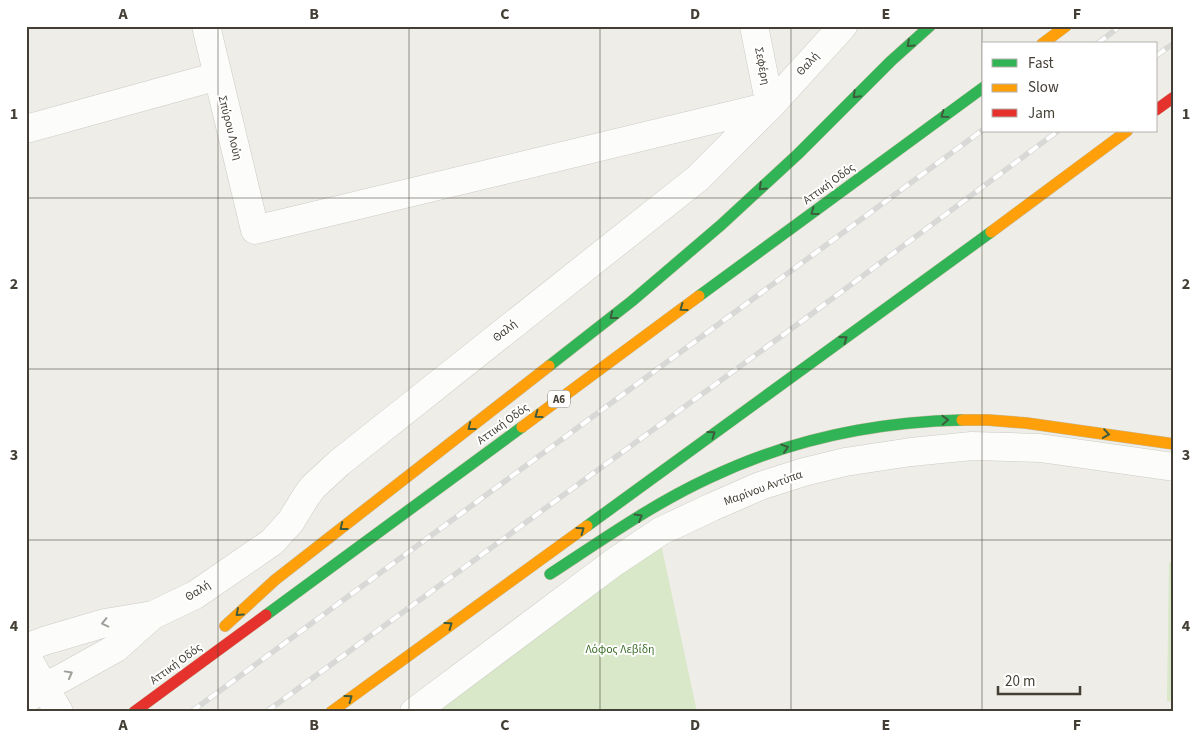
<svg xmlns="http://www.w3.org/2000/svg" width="1200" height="738" font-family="'Source Sans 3',sans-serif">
<rect width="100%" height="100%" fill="#eeede7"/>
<!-- green -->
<path fill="#d9e8c8" d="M661,544L697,712H425Z
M1169,562H1174V702L1167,701Z"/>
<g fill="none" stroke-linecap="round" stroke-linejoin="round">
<defs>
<path id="street" d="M206,26L255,230L770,106L754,26
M26,129L218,76
M26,648L44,641L105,623L153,615
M26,655L44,687L59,712
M26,699L44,687L62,678L116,648L153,615L195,595L272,542L291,521L305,498L313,487L339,463L698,178L770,106L843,26
M414,712L613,563L661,531L712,507L760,486L804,472L845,462L911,452L972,446L1040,448L1174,467"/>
<path id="fast" d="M699,296L984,87
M549,366L632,301L721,225L798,154L891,61L930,26
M587,526L991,232
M550,574C602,540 653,504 709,478C788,440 874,422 962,420
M266,615L522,427"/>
<path id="slow" d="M1042,44L1066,26
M991,232L1127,131
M962,420H988L1026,423L1174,444
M522,427L699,296
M225,626L275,580L549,366
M331,712L587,526"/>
<path id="jam" d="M1156,110L1174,97
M134,712L266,615"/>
</defs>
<!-- street casing -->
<use href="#street" stroke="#cccbc5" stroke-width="29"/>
<!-- fast casing -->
<use href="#fast" stroke="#c5bca4" stroke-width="12"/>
<!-- slow casing -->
<use href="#slow" stroke="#c5bca4" stroke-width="12"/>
<!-- jam casing -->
<use href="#jam" stroke="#c5bca4" stroke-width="12"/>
<!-- street -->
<use href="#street" stroke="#fcfcfb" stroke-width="28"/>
<!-- fast -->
<use href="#fast" stroke="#30b455" stroke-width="11"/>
<!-- slow -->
<use href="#slow" stroke="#ff9f0a" stroke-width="11"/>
<!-- jam -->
<use href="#jam" stroke="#e5322d" stroke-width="11"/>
<defs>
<path id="rail" d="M1097,44L1120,26
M1156,56L1174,43
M191,712L984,129
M266,712L798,324L1058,131"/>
</defs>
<!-- rail casing -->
<use href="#rail" stroke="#d8d8d7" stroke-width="5.5"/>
<!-- rail -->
<use href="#rail" stroke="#fff" stroke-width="4" stroke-dasharray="11" stroke-linecap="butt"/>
</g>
<!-- one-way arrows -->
<defs><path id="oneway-chevron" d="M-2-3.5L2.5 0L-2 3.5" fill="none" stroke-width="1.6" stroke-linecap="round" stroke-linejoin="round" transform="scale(1.25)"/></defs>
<g stroke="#3e5c3d">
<use href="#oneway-chevron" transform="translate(910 44) rotate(138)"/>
<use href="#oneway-chevron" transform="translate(856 95) rotate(135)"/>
<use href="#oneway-chevron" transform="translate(944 115) rotate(144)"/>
<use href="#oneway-chevron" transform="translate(762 187) rotate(137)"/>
<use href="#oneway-chevron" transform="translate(814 212) rotate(144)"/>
<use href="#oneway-chevron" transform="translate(683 308) rotate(144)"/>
<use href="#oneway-chevron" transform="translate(613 316) rotate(142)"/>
<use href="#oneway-chevron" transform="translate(844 339) rotate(-36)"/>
<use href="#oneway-chevron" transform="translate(538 415) rotate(144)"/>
<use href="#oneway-chevron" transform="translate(945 420) rotate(-3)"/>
<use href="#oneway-chevron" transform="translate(471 427) rotate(142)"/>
<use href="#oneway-chevron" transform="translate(712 434) rotate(-36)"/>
<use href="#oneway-chevron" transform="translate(1106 434) rotate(8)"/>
<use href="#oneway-chevron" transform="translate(785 448) rotate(-18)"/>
<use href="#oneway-chevron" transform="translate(639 517) rotate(-31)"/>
<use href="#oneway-chevron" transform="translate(343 527) rotate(142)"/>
<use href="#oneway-chevron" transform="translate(581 530) rotate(-36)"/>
<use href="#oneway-chevron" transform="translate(239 613) rotate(138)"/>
<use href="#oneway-chevron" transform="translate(449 625) rotate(-36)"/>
<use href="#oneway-chevron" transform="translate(349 698) rotate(-36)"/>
</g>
<g stroke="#a09e98">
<use href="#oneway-chevron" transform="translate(105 623) rotate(167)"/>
<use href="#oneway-chevron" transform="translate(69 674) rotate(-29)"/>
</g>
<!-- grid -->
<path fill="none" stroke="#433f35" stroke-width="1" stroke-opacity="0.55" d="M218,26V712M409,26V712M600,26V712M791,26V712M982,26V712M26,198H1174M26,369H1174M26,540H1174"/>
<g text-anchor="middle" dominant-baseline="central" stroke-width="4" stroke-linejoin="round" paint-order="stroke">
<!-- shield labels -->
<rect fill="#fff" stroke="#7b7972" stroke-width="1" x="548" y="390.5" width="22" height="17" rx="4"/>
<g font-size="11" font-weight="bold" fill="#433f35">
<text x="559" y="399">Α6</text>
</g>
<!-- street labels -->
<g font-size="12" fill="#433f35" stroke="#fff">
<text transform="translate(808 64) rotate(-47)">Θαλή</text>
<text transform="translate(762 66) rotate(79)">Σεφέρη</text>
<text transform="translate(230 128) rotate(76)">Σπύρου Λούη</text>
<text transform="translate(829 184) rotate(-36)">Αττική Οδός</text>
<text transform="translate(505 331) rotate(-39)">Θαλή</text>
<text transform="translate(503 424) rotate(-36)">Αττική Οδός</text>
<text transform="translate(763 488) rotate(-20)">Μαρίνου Αντύπα</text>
<text transform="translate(198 591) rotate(-32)">Θαλή</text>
<text transform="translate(176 664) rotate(-36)">Αττική Οδός</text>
</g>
<!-- park labels -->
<g font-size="12" fill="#40712c" stroke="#fff">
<text x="620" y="649">Λόφος Λεβίδη</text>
</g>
</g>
<!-- border -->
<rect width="1200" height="738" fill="none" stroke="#ffffff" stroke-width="55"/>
<!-- legend -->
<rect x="982" y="42" width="175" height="90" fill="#ffffff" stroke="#b4b2ae"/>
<rect x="992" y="59" width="25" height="8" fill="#30b455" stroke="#b4b2ae"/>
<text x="1028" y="68" font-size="15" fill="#433f35">Fast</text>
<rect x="992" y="84" width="25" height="8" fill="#ff9f0a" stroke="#b4b2ae"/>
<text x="1028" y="92" font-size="15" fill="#433f35">Slow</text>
<rect x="992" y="109" width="25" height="8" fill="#e5322d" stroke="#b4b2ae"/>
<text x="1028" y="118" font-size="15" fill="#433f35">Jam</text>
<!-- scale -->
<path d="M998 686v8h82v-8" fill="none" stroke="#433f35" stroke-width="2.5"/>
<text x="1005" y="686" font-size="15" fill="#433f35" stroke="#ffffff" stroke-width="4" paint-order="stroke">20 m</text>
<rect x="28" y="28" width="1144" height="682" fill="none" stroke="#433f35" stroke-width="2"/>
<g font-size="16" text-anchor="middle" font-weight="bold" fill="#433f35">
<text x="123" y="19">A</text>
<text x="314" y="19">B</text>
<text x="505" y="19">C</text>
<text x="695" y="19">D</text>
<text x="886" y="19">E</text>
<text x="1077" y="19">F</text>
<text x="14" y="119">1</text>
<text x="1186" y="119">1</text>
<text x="14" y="289">2</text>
<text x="1186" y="289">2</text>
<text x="14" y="460">3</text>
<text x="1186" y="460">3</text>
<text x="14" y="631">4</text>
<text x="1186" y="631">4</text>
<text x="123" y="730">A</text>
<text x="314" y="730">B</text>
<text x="505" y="730">C</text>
<text x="695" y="730">D</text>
<text x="886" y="730">E</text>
<text x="1077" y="730">F</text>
</g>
</svg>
